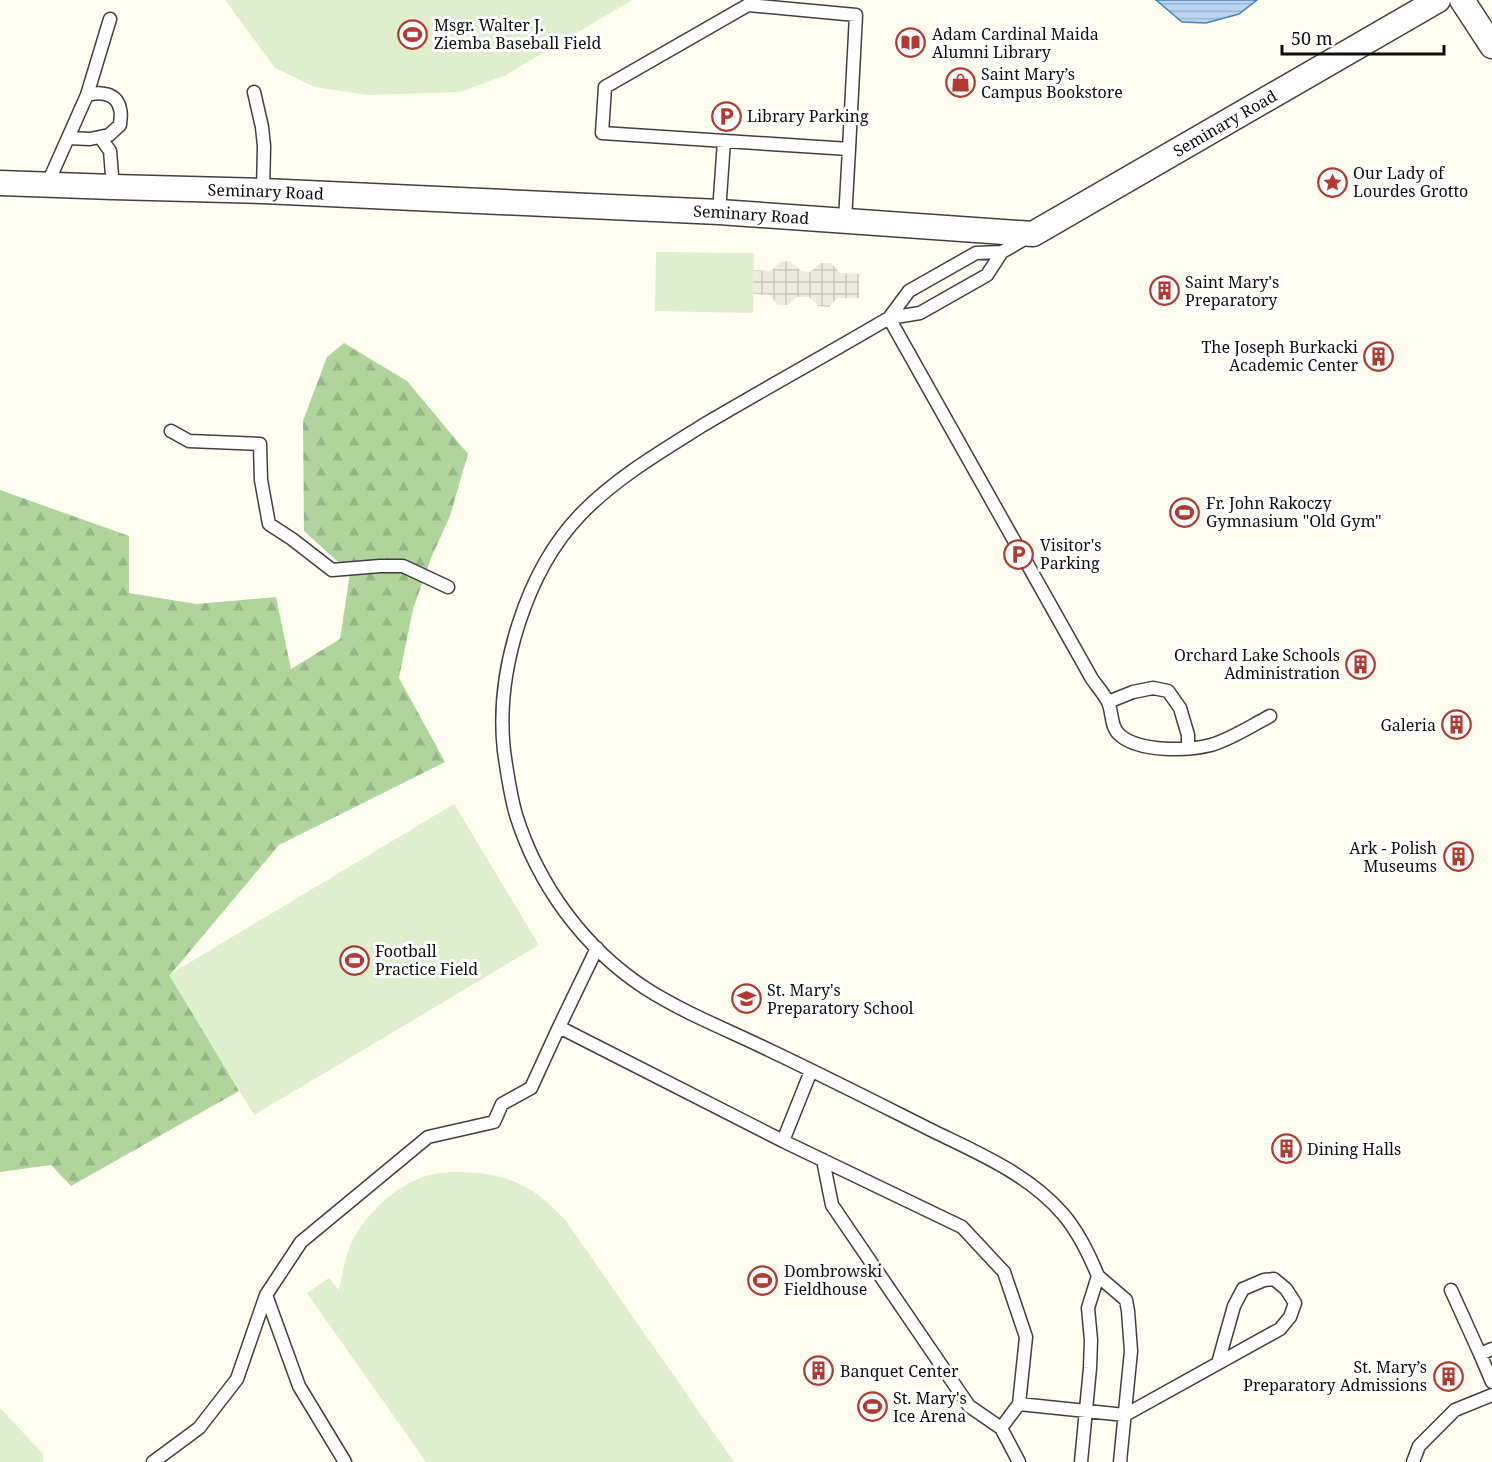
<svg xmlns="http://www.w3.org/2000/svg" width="1492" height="1462" font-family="'Noto Serif',serif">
<defs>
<pattern id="forest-firs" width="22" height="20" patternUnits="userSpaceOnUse" patternTransform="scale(1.5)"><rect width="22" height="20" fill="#afd59d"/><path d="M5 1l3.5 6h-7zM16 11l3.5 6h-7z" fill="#95b686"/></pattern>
<pattern id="plaza-grid" width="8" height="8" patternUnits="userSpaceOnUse" patternTransform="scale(1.5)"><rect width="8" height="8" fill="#eeebdf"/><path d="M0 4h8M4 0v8" fill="none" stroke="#cbc8be"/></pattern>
<pattern id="water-rules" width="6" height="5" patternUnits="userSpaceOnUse" patternTransform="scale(1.5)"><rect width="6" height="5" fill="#b9d5f1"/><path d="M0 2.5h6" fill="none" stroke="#9eb6cd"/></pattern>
</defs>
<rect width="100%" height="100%" fill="#fefdf0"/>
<!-- forest -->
<path fill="url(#forest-firs)" d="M344,343L407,381L468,454L450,516L431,558L413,609L399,678L445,762L279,845L170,975L239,1091L71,1186L51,1165L0,1172V490L129,536V593L196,604L276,597L291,669L340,639L350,573L304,531L303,421L327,357Z"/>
<!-- pitch -->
<path fill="#dfeecd" d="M225,0H632L506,75L460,92L367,95L315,87L275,68Z
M656,252L754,253L753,313L655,311Z
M454,804L539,945L254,1115L169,975Z
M454,1172C504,1172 532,1183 566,1221L734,1462H426L307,1293L329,1278L339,1290C342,1276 344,1262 349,1249C361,1218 394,1186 426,1176C434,1173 445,1173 454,1172Z
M0,1408L43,1454V1462H0Z"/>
<!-- plaza -->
<path fill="url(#plaza-grid)" d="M790,261L801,271L810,272L821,263H831L840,273L859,274V298H837L829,307L818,306L809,297H797L788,305H778L770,295L753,294L754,270L771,271L780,262Z"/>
<!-- water -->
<path fill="url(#water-rules)" stroke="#4682c2" stroke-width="1.5" d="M1156,0H1257L1239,14L1206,23L1182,22Z"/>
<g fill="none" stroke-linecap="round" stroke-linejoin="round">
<defs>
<path id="service" d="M748,5L856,15L849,149L602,133L605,87Z
M254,92L262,127L264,146L263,191
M87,95L110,19
M100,137L110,151L113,187
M47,185L87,95C100,91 117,93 120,109C122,114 120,120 120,125L109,135L90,139L68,138
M719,212L724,141
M845,220L849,149
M1002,252L987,275L920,313L889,318C828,354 766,388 705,424C662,451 617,477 581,514C526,571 495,672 504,751C507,772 510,794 516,815C538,885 584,948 645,988C684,1013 728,1030 769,1050C824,1076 879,1104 933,1131C978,1153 1028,1174 1062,1213C1078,1231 1089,1254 1098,1276
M889,318L1092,679C1097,686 1104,694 1108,702C1113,713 1110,728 1121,736C1141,752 1187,751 1211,745C1231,739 1251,726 1270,716
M889,318L909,291L976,253L1002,252L1028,237
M171,431L189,441L260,444L261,480L269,524L292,539L332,570L380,566H403L448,587
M1108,702L1133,692L1153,688L1168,691L1180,708L1188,735V748
M559,1027L597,948
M811,1071L783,1141L962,1227L1004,1272L1026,1337L1019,1404L1001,1428L1019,1462
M823,1160L832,1205L969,1406L1001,1428
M1451,1290L1480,1354
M266,1295L299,1386L345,1462
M1492,1349L1480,1354L1492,1382
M1019,1404L1125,1415L1280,1329L1290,1317L1295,1303L1286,1289L1274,1279L1264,1280L1243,1289L1234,1306L1218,1363
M153,1462L199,1428L237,1379L266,1295L301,1242L428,1137L494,1122L502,1104L531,1088L559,1027L783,1141
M1081,1462L1090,1368L1091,1340L1088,1308L1098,1276L1126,1300L1128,1311L1131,1351L1120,1462
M1413,1462L1419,1446L1455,1410L1492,1395"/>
<g id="minor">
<path d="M1462,0L1492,46"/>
<path id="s1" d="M0,183L113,187L263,191L719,212L1033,234L1438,0"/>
</g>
</defs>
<!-- service casing -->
<use href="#service" stroke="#414141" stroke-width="15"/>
<!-- minor casing -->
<use href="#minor" stroke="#414141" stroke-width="27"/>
<!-- service -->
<use href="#service" stroke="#fff" stroke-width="12"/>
<!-- minor -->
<use href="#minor" stroke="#fff" stroke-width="24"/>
</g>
<!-- icons -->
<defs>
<symbol id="stadium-ring" viewBox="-11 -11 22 22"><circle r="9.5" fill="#fff" stroke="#b23b31" stroke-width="1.5"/><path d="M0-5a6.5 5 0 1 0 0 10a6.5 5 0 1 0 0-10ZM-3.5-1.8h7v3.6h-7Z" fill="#b23b31"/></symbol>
<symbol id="library-ring" viewBox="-11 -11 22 22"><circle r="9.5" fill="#fff" stroke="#b23b31" stroke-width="1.5"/><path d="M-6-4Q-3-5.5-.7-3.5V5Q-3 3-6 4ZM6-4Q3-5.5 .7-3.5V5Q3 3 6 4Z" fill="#b23b31"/></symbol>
<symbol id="shop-ring" viewBox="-11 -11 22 22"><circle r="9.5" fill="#fff" stroke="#b23b31" stroke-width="1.5"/><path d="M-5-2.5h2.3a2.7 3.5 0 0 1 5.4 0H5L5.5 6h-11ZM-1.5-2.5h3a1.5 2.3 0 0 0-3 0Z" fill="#b23b31"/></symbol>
<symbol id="parking-ring" viewBox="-11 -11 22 22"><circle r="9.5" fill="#fff" stroke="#b23b31" stroke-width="1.5"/><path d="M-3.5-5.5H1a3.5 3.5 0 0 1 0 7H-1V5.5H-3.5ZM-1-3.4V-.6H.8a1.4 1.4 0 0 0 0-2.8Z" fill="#b23b31"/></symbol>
<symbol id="sight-ring" viewBox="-11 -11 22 22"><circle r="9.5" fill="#fff" stroke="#b23b31" stroke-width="1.5"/><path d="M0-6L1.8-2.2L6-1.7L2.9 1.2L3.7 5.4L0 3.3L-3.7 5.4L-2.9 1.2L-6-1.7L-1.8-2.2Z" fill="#b23b31"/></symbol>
<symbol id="building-ring" viewBox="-11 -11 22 22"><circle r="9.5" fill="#fff" stroke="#b23b31" stroke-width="1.5"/><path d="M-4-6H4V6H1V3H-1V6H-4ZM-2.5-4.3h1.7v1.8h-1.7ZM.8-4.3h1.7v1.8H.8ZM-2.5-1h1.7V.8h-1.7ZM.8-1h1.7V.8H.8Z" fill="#b23b31"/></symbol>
<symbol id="school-ring" viewBox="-11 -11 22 22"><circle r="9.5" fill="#fff" stroke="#b23b31" stroke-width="1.5"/><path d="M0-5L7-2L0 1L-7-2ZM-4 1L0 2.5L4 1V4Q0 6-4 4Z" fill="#b23b31"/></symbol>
</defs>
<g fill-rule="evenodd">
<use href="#stadium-ring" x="396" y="18" width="33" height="33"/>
<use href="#library-ring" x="894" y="26" width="33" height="33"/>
<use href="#shop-ring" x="944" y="66" width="33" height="33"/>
<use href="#parking-ring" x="710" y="100" width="33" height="33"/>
<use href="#sight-ring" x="1316" y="166" width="33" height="33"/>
<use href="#building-ring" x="1148" y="274" width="33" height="33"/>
<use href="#building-ring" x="1362" y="340" width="33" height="33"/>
<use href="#stadium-ring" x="1168" y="496" width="33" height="33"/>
<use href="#parking-ring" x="1002" y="538" width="33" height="33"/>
<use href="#building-ring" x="1344" y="648" width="33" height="33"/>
<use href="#building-ring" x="1440" y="708" width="33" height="33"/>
<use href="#building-ring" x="1442" y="840" width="33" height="33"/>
<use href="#stadium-ring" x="338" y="944" width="33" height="33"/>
<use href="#school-ring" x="730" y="982" width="33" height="33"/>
<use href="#building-ring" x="1270" y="1132" width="33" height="33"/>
<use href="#stadium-ring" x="746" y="1264" width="33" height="33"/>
<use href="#building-ring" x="802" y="1354" width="33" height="33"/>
<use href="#building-ring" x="1432" y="1360" width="33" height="33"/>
<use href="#stadium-ring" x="856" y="1390" width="33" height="33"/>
</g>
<g text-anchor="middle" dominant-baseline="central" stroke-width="6" stroke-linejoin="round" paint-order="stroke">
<!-- poi labels -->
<g font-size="16" fill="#0e0e0e" stroke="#fff" text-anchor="start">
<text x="434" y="25">Msgr. Walter J.<tspan x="434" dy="18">Ziemba Baseball Field</tspan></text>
<text x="932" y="34">Adam Cardinal Maida<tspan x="932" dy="18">Alumni Library</tspan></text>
<text x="981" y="74">Saint Mary’s<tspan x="981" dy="18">Campus Bookstore</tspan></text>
<text x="747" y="116">Library Parking</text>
<text x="1353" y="173">Our Lady of<tspan x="1353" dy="18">Lourdes Grotto</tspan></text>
<text x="1185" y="282">Saint Mary's<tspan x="1185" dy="18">Preparatory</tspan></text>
<text x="1358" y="347" text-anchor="end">The Joseph Burkacki<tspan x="1358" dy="18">Academic Center</tspan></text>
<text x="1206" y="503">Fr. John Rakoczy<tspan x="1206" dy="18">Gymnasium "Old Gym"</tspan></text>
<text x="1040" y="545">Visitor's<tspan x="1040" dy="18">Parking</tspan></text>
<text x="1340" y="655" text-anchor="end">Orchard Lake Schools<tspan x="1340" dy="18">Administration</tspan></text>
<text x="1436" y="725" text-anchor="end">Galeria</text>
<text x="1437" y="848" text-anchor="end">Ark - Polish<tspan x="1437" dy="18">Museums</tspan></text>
<text x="375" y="951">Football<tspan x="375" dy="18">Practice Field</tspan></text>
<text x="767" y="990">St. Mary's<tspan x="767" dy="18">Preparatory School</tspan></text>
<text x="1307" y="1149">Dining Halls</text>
<text x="784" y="1271">Dombrowski<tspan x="784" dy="18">Fieldhouse</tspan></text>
<text x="1427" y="1367" text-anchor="end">St. Mary’s<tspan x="1427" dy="18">Preparatory Admissions</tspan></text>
<text x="840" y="1371">Banquet Center</text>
<text x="893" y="1398">St. Mary's<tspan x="893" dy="18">Ice Arena</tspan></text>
</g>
<!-- street labels -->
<g font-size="16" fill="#0e0e0e" stroke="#fff">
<text stroke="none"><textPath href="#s1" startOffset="1256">Seminary Road</textPath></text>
<text stroke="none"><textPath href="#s1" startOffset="266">Seminary Road</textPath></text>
<text stroke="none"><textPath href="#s1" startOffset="752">Seminary Road</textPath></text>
</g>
</g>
<!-- scale -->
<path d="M1282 45v9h162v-9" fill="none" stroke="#0e0e0e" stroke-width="3"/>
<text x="1291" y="45" font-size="18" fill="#0e0e0e" stroke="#ffffff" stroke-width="4.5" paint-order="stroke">50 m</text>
</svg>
